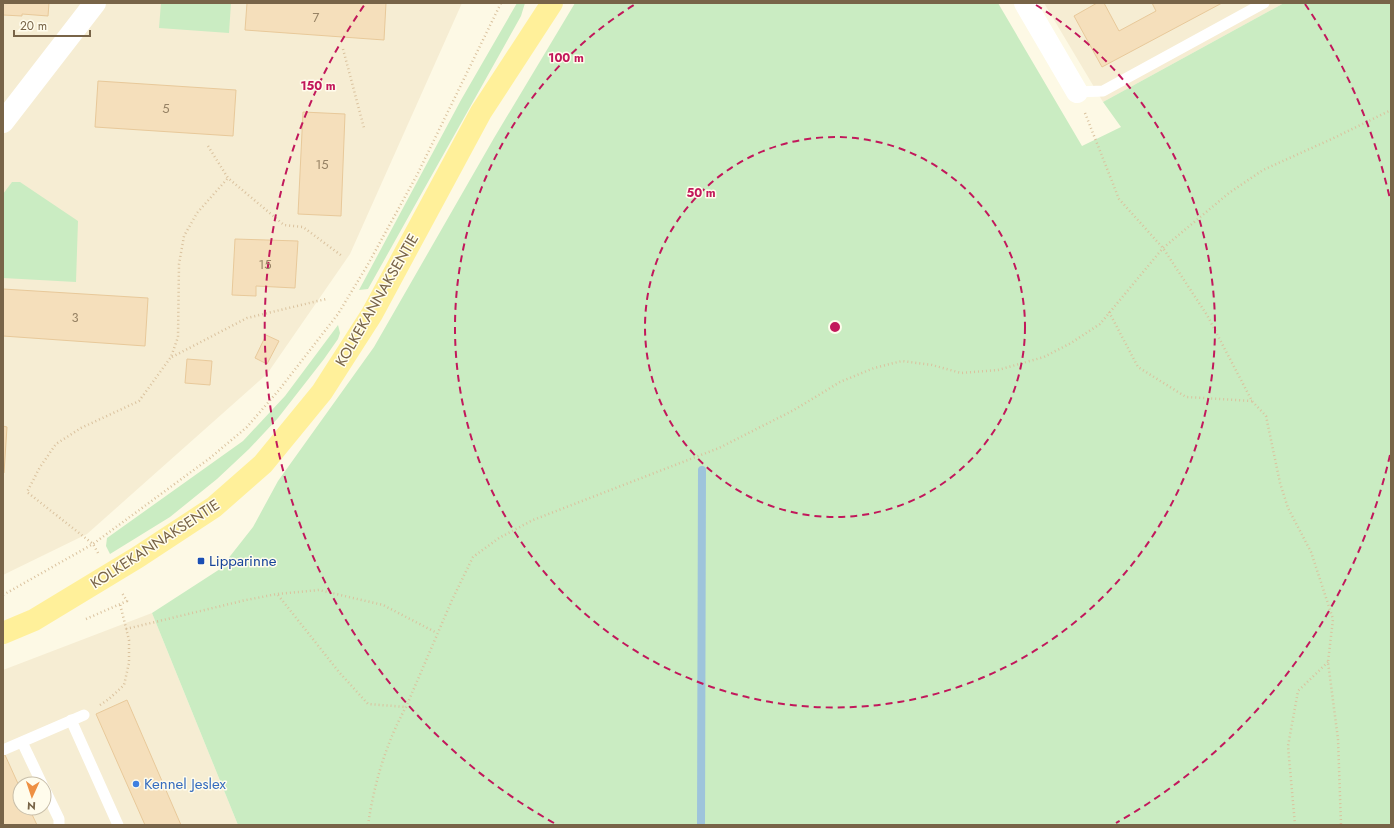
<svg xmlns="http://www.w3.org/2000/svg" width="1394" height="828" font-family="Jost,sans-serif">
<rect width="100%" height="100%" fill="#fdf9e5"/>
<!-- residential -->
<path fill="#f6edd3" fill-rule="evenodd" d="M3,3H462L350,254L267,374L87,534L3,575Z
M1044,3H1284L1103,102Z
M152,613L238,825H3V670ZM20,784H44V808H20Z"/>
<!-- green -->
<path fill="#caecc2" d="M161,3H231L229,33L159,28Z
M517,3H525L521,16L368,289L359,290L461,100Z
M575,3H998L1082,146L1121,127L1103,102L1284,3H1391V825H238L152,613L220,569L253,527L278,481L374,347L494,138Z
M12,182H20L78,221L76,282L3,278V194Z
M338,325L340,333L338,339L324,359L278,418L249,449L217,479L170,517L110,554L106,546L107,538L243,441L285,396Z"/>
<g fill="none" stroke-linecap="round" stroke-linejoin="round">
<!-- stream -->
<path stroke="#9ec4db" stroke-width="8" d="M701,825L702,470"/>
</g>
<!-- building -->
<path fill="#f5dfbb" stroke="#e8c99a" d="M3,3H49L48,16L22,14V16L3,15Z
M247,3H386L384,40L245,30Z
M1097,3H1104L1119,31L1156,11L1152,3H1222L1102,67L1074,16Z
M98,81L236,90L233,136L95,127Z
M303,112L345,114L341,216L298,214Z
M235,239L298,241L295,288L256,286V296L232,295Z
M3,289L148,298L145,346L3,336Z
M266,335L279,341L267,364L255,358Z
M187,359L212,361L210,385L185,383Z
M3,426L7,427L4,473H3Z
M127,700L181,825H145L96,714Z
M5,755L20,788V808H29L37,825H3V756Z"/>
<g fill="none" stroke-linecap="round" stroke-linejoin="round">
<!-- path -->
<path stroke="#dac29e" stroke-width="2.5" stroke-dasharray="1 3" stroke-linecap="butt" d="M343,49L364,128
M1085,113L1119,199L1163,248L1207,315L1252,401L1266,416L1280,483L1288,508L1311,552L1333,619L1328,662L1338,739L1341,825
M208,146L228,178L284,225L303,227L342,256
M1109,312L1138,367L1186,397L1252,401
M172,357L247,318L326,299
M98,553L93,544L27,492L40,467L56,444L81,428L139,401L171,357L178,337L179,264L184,236L197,213L228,178
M3,595L93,544L210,458L247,427L279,390L338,314L367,266L417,175L501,3
M278,595L339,672L368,704L406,707
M86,619L127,601L122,593
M126,629L246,600L277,594L319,590L383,605L437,633
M100,705L109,699L124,685L129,663V640L120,604
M368,825C374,784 386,743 406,707L452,600L473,557L499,538L533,520L719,448L794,410L840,382L874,368L902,361L932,365L961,373L998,370L1044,357L1071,343L1100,324L1163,248L1229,193L1263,170L1336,137L1391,110
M1295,825L1288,746L1298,691L1328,662"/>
<!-- lane -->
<path stroke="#fff" stroke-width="11" d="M1077,92L1103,91L1264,3
M71,720L118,825
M22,742L42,784
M3,750L84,715
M44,788L59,819V825"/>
<!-- street -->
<path stroke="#fff" stroke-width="22" d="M1025,3L1077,92
M3,122L95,3"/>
<!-- primary -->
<path stroke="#fff09a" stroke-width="22" d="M3,633L34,620L138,557L214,507L263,464L322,392L372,314L481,112L552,3"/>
</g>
<!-- distance rings -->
<g fill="none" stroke="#c2185b" stroke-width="2" stroke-dasharray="7 5">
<circle cx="835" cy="327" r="190"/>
<path d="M1036 5A380 380 0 1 1 634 5"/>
<path d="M1390 455A570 570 0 0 1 1116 823M554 823A570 570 0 0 1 365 4M1305 4A570 570 0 0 1 1390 199"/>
</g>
<!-- markers -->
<rect fill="#1a4fb4" stroke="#fffcec" stroke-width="1.5" x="197" y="557" width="8" height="8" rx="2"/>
<circle fill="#3f7fe0" stroke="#fffcec" stroke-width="1.5" cx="136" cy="784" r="4"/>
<g text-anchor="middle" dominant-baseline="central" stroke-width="3" stroke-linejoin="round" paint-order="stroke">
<!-- number labels -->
<g font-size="13" fill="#978365">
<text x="316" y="17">7</text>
<text x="166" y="108">5</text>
<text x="322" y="164">15</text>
<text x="265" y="264">15</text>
<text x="75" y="317">3</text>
</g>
<!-- street labels -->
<g font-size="15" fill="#786448" stroke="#fffcec">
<text transform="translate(377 300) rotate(-60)">KOLKEKANNAKSENTIE</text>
<text transform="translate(155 544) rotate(-33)">KOLKEKANNAKSENTIE</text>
</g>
<!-- transit labels -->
<g font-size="15" fill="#164399" stroke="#fffcec" text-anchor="start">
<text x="209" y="561">Lipparinne</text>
</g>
<!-- shop labels -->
<g font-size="15" fill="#366cbe" stroke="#fffcec" text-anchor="start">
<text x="144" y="784">Kennel Jeslex</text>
</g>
</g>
<circle cx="835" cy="327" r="6" fill="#c2185b" stroke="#fffcec" stroke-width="2"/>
<g font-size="12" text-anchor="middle" font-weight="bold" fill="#c2185b" stroke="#fffcec" stroke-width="3" stroke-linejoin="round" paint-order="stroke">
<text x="566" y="62">100 m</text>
<text x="318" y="90">150 m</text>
<text x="701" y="197">50 m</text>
</g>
<!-- border -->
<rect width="1394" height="828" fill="none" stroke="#786448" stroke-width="8"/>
<!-- north arrow -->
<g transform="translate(32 796) rotate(183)"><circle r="19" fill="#fffcec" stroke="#c9bfaa"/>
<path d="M0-3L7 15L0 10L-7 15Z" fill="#ee9043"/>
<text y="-6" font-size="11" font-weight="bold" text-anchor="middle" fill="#786448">N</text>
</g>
<!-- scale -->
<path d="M14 30v6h76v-6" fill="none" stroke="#786448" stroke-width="2"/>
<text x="20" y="30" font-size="12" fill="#786448" stroke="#fffcec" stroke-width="3" paint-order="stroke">20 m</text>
</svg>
